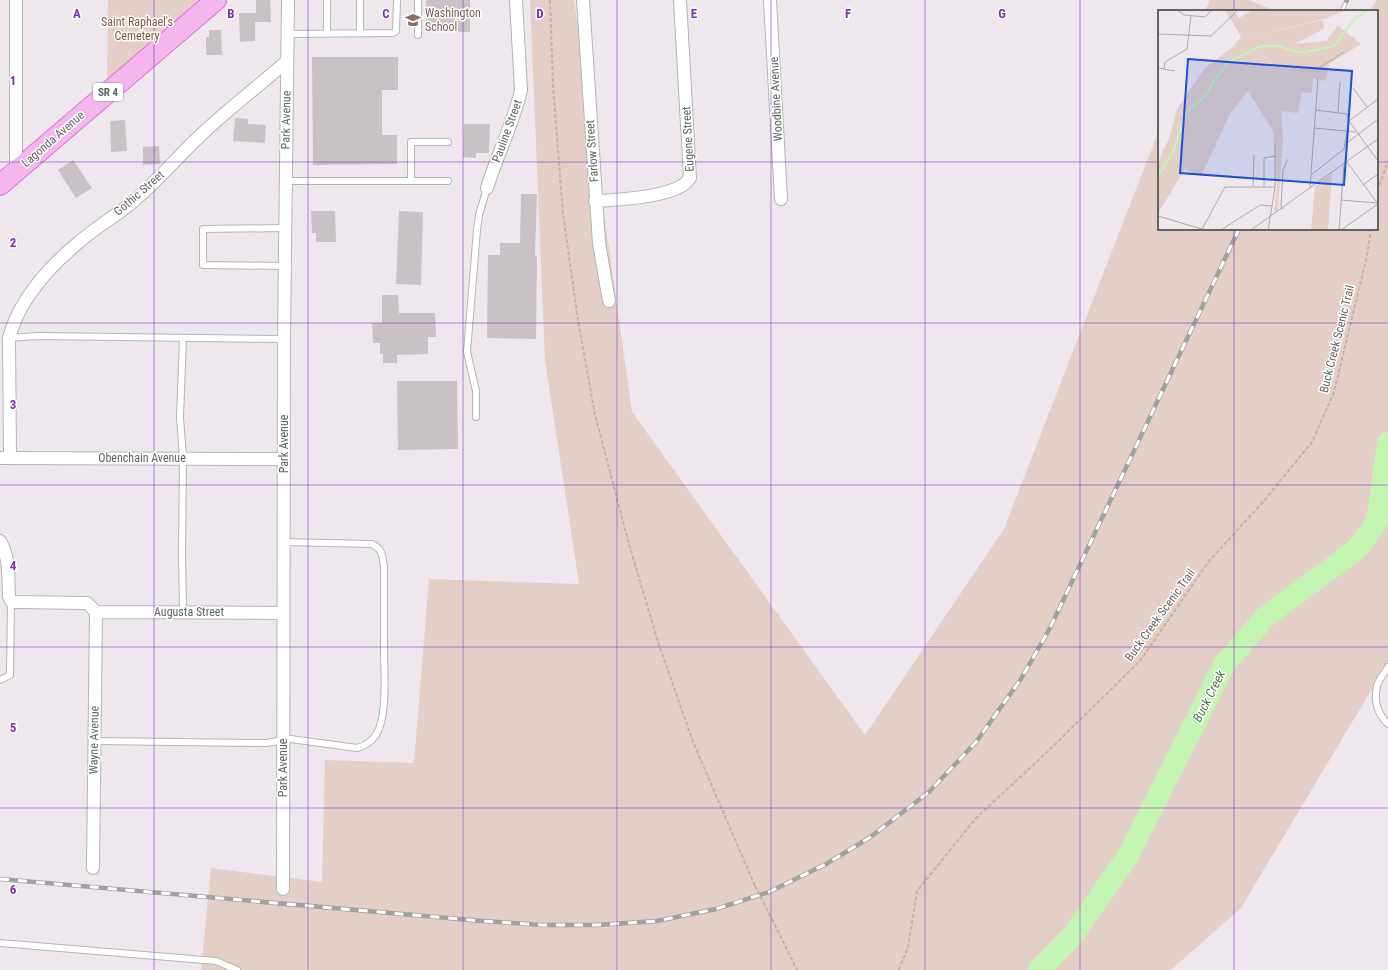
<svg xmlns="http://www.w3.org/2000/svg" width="1388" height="970" font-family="'Roboto Condensed',sans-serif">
<rect width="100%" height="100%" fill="#efe7ee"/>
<!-- green -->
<path fill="#e3cfc7" d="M108,0H216L107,93Z
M530,0H574L632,412L865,735L1004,529L1159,130V229H1377V11H1371L1376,0H1388V662L1241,908L1171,970H201L211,868L322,882L325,760L414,763L429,579L579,584L545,360Z
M1210,0H1248L1276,11H1205Z"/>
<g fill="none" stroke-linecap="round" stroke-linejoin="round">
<!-- river -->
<path stroke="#c4f4b2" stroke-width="22" d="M1039,970L1073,935L1128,856L1224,665L1265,617L1357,549L1377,522L1388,443"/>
</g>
<!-- building -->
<path fill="#c8c2c7" d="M256,0H270L271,22H255V41L240,42L239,13H256Z
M426,0H470V32L426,31Z
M209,30H221L222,55H206V37H209Z
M312,57H398V90H382V135H397V164L313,165Z
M235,118L248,119V124L266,125L265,143L233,141Z
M125,120L127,151L111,152L110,121Z
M464,124H490L489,153H476V158L463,157Z
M159,146L160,164L143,165V147Z
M73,160L92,188L76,198L58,170Z
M521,194H537L535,256H537L536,339L487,338L488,255H500V243H520Z
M311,211H335L336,242H316V233H312Z
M399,211L423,212L421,285L396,284Z
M382,295H398L399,313H435L436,337H428V354L397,355V363H383V354H380V343H373L372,323H382Z
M397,381H457L458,449L398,450Z"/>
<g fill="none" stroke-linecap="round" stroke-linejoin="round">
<defs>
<path id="service" d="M327,0V34
M360,0V33
M287,34L393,33L396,31L397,0
M418,35V0
M285,181H448
M411,181V142H448
M285,266L203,265V229L285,228
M9,338L38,336L284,339
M183,338L180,417L183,458L182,553L183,611
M476,417V391L467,352L477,230L479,215L487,188
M1388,667C1385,673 1378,680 1377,686C1374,702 1377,713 1388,724
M0,680L10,675L11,601
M94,741L266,743L291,739L357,748C365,746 371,742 376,735C388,715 384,672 384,649C384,622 384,594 384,566C382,555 383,550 372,544L284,542
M0,943L216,961L237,970"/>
<path id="minor" d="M583,0L599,243L609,301
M770,0L781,199
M16,171V0
M487,188C497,155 514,122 521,90L516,0
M595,201C618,200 665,197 683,185C686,183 688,180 690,178L680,0
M0,458L284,459
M10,458L9,338C19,299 49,267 79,242C95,228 114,217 130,204C157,182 179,155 204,132C231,107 260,85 287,61
M0,541C10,558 8,577 9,596L11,601L15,602L87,603L96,612
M96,612L283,613
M93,868L96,612
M283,889L284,339L288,0"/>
<path id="primary" d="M0,185L216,0"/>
</defs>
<!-- service casing -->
<use href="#service" stroke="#b2b7b2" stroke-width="8"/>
<!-- minor casing -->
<use href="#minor" stroke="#b2b7b2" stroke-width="14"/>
<!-- primary casing -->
<use href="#primary" stroke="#e06fde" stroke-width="22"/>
<!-- path -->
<path stroke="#c3b4a1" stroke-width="2" stroke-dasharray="4 2" stroke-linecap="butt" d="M550,0L553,86L563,214L578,320L595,415L629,544L658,642L693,742L755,886
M1377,191L1388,162
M772,919L797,970
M899,970L908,947L917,891L976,818L1043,756L1140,661L1209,561L1263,502L1312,442L1334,392L1367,256L1371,229"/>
<!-- service -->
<use href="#service" stroke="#fff" stroke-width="6"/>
<!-- minor -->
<use href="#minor" stroke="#fff" stroke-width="12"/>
<!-- primary -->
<use href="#primary" stroke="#f5b6ed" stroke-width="20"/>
<defs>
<path id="rail" d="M1342,11L1347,0
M0,879L482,921L542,925H597L657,921L716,909L769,892L826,864L869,838L929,792L976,742L1021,679L1050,628L1239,229"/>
</defs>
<!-- rail casing -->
<use href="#rail" stroke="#a0a29f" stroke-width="4.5"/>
<!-- rail -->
<use href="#rail" stroke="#fff" stroke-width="3" stroke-dasharray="9" stroke-linecap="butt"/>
<!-- path-bridge -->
<path stroke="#c3b4a1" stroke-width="2" stroke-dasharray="4 2" stroke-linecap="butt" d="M755,886L772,919"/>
</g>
<!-- grid -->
<path fill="none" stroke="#7b2cbf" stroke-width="1" stroke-opacity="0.55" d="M154,0V970M308,0V970M463,0V970M617,0V970M771,0V970M925,0V970M1080,0V970M1234,0V11M0,162H1159M1377,162H1388M1234,229V970M0,323H1388M0,485H1388M0,647H1388M0,808H1388"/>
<!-- icons -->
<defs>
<symbol id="school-bare" viewBox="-9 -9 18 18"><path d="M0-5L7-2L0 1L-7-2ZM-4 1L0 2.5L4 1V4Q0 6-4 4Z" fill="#8d6e63" stroke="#fff" stroke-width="2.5" paint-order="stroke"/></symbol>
</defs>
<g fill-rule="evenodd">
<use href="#school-bare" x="402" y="9" width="22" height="22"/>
</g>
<g text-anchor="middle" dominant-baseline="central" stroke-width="3" stroke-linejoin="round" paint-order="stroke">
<!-- shield labels -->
<rect fill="#fff" stroke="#90938f" stroke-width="1" x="93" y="83" width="30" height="18" rx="3"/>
<g font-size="11" font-weight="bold" fill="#60655f">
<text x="108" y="92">SR 4</text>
</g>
<!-- education labels -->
<g font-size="12" fill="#785e54" stroke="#fff" text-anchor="start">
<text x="425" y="13">Washington<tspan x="425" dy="14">School</tspan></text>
</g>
<!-- park labels -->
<g font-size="12" fill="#815741" stroke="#fff">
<text x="137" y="22">Saint Raphael's<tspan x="137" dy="14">Cemetery</tspan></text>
</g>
<!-- street labels -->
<g font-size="12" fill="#60655f" stroke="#fff">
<text transform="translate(776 99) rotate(-93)">Woodbine Avenue</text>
<text transform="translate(286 120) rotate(-89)">Park Avenue</text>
<text transform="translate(507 131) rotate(-70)">Pauline Street</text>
<text transform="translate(53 139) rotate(-41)">Lagonda Avenue</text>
<text transform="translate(688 139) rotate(-93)">Eugene Street</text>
<text transform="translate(592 151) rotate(-94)">Farlow Street</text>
<text transform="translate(139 193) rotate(-41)">Gothic Street</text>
<text transform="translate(1337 339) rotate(-76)">Buck Creek Scenic Trail</text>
<text transform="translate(284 444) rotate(-90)">Park Avenue</text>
<text x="142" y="458">Obenchain Avenue</text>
<text x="189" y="612">Augusta Street</text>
<text transform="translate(1160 615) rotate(-54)">Buck Creek Scenic Trail</text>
<text transform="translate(94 740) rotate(-89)">Wayne Avenue</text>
<text transform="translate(283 768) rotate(-90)">Park Avenue</text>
</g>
<!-- water labels -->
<g font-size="13" font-style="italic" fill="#4a7c3e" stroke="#fff">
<text transform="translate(1209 696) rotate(-63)">Buck Creek</text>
</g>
</g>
<!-- overview -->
<g transform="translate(1158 10)">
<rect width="220" height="220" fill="#efe7ee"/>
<path d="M67,0H75L81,8L95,0H188L169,8L93,27L164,10L166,19L136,34L168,31L180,16L203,34L171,54L168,71L155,68L154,83L144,82L140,103L123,101L125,128L120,201H116L119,177L115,121L90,81L72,104L43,166L27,159L0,203V152L12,126L19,99L47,58L77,35L83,27ZM174,163L170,220H153L157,176Z" fill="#e3cfc7"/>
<path fill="none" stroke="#c4f4b2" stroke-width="2" d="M0,167L16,139L28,102L47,86L60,65L72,51L103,36H121L143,43L172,37L177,35L196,9L210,0"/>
<path fill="none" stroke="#adabac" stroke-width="1" d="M19,0L26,5L47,7L54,0M0,24L53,26L80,0M162,57L186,42M0,58L17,61M6,59L7,52L29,39L33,6M195,78L209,97M158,100L189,104L191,111M180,102L182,72M191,111L220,151M191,111L220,89M156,118L198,122M189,133L220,109M189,152L220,194M153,165L186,139L189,121M205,175L220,164M95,176L96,145M106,177V148L118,146M152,177L160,68M183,190L219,193M125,199L123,197L125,160L130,149M0,206L47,220M44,219L67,177H117M63,220L102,195L115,196M93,220L220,129M110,220L117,178V134M181,220L186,155M183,220L220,194"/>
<path fill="#1d4ed8" fill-opacity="0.15" stroke="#1d4ed8" stroke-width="2" d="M30,49L194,61L186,175L22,163Z"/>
<rect width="220" height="220" fill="none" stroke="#60655f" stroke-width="2"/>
</g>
<g font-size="13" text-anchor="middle" font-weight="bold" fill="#7b2cbf" stroke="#fff" stroke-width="3" stroke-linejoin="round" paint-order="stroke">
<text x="77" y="18">A</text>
<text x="231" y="18">B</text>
<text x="386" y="18">C</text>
<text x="540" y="18">D</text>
<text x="694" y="18">E</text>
<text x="848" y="18">F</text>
<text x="1002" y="18">G</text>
<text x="13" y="85">1</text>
<text x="13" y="247">2</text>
<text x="13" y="409">3</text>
<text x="13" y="570">4</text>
<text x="13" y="732">5</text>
<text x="13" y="894">6</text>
</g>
</svg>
